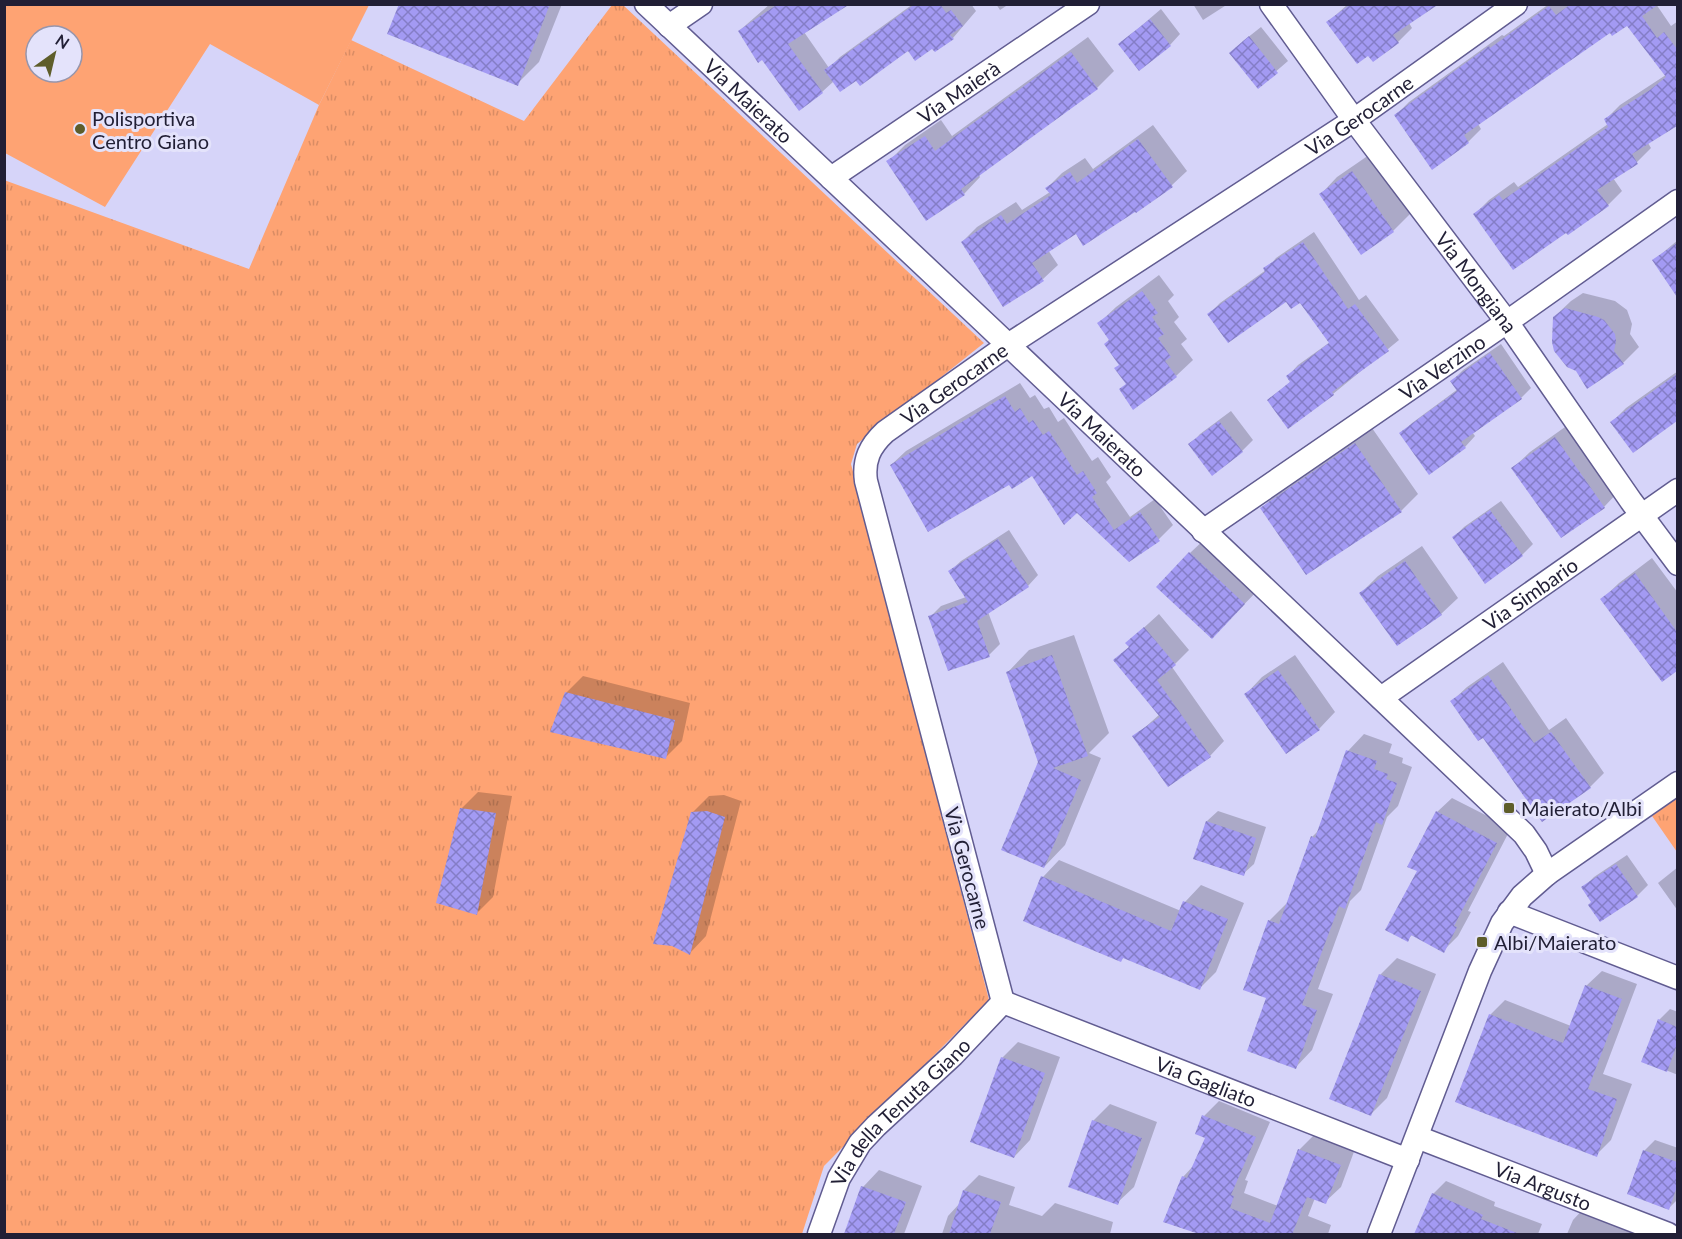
<svg xmlns="http://www.w3.org/2000/svg" width="1682" height="1239" font-family="Lato,sans-serif">
<defs>
<pattern id="grass-tufts" width="24" height="20" patternUnits="userSpaceOnUse" patternTransform="scale(1.5)"><rect width="24" height="20" fill="#fea373"/><path d="M3 7l-1-3M5 7V3M7 7l1-3M15 17l-1-3M17 17v-4M19 17l1-3" fill="none" stroke="#d98c64"/></pattern>
<pattern id="building-cross-hatch" width="8" height="8" patternUnits="userSpaceOnUse" patternTransform="scale(1.5)"><rect width="8" height="8" fill="#a39af3"/><path d="M0 0l8 8M0 8l8-8" fill="none" stroke="#847dc6"/></pattern>
</defs>
<rect width="100%" height="100%" fill="#d6d4f9"/>
<!-- grass -->
<path fill="url(#grass-tufts)" d="M612,5H623L984,343L857,444L851,464L989,1000L824,1166L802,1234H5L4,180L249,269L319,105L351,40L524,121Z
M1677,798V852L1652,816Z"/>
<!-- pitch -->
<path fill="#fea373" fill-rule="evenodd" d="M4,5L5,4L369,5L319,105L210,44L105,207L5,153ZM36,36H72V72H36Z"/>
<!-- shadow -->
<path fill="#0003" d="M401,4H562L539,62L517,84Z
M770,4H842L804,32L829,68L840,57L913,4H971L976,11L953,38L933,46L909,49L856,78L834,81L822,92L763,58L739,31Z
M996,4H1009L1000,10Z
M1193,4H1228L1203,20Z
M1348,4H1436L1409,23L1412,28L1398,42L1328,22Z
M1549,4H1656L1671,26L1678,21V50L1659,65L1627,24L1611,30L1478,124L1481,129L1468,142L1396,115L1409,102L1502,35L1504,36Z
M1161,9L1180,34L1170,45L1120,44Z
M1261,27L1288,61L1258,87L1242,42Z
M1088,37L1114,71L1097,88L978,174L980,177L964,194L888,162L905,145L941,120L952,136Z
M1678,67V125L1648,143L1651,148L1637,162L1613,178L1622,191L1608,205L1475,214L1489,200L1514,182L1518,187L1608,124L1605,120L1620,105Z
M1153,125L1187,171L1172,185L1137,211L1076,232L1048,250L1058,265L1043,279L962,242L977,227L1016,202L1022,210L1050,192L1047,188L1062,173L1085,158L1093,169Z
M1369,155L1410,214L1393,231L1361,253L1321,194L1337,177Z
M1314,232L1359,300L1366,295L1399,340L1333,394L1269,400L1291,381L1288,376L1298,365L1330,342L1300,301L1286,300L1209,314L1220,303L1266,270L1276,258Z
M1678,240V294L1654,260Z
M1159,275L1174,295L1168,301L1179,317L1174,322L1187,339L1181,344L1193,360L1176,376L1127,383L1111,340L1099,323L1116,307Z
M1583,293L1615,301L1627,310L1632,324L1630,334L1639,347L1623,363L1577,370L1554,317L1571,301Z
M1501,344L1531,388L1521,398L1472,432L1475,436L1465,447L1401,434L1412,423L1458,389L1452,381L1463,370Z
M1678,371V419L1633,451L1612,422L1626,408Z
M1020,383L1030,398L1035,395L1044,409L1049,407L1058,422L1064,418L1092,461L1098,457L1111,477L1106,482L1130,517L1155,499L1173,525L1159,539L1130,560L1077,511L1032,474L1010,483L891,465L906,451Z
M1231,411L1253,440L1242,451L1190,445L1200,434Z
M1572,422L1620,490L1604,507L1513,468L1530,452Z
M1372,428L1418,494L1401,511L1306,573L1262,508L1278,492Z
M1501,501L1533,544L1522,555L1454,537L1464,527Z
M1009,530L1038,575L1028,586L988,612L1000,644L989,655L930,617L941,606L966,597L950,571L961,561Z
M1207,537L1261,587L1228,621L1190,553Z
M1422,546L1458,598L1441,614L1361,593L1378,576Z
M1652,558L1678,593V669L1662,680L1602,599L1619,583Z
M1159,614L1189,650L1172,667L1224,741L1210,756L1134,737L1160,714L1115,660L1130,646L1127,643Z
M1074,635L1109,733L1089,753L1101,758L1065,845L1044,867L1040,762L1008,672L1029,650Z
M1295,655L1335,712L1319,729L1246,694L1262,677Z
M1503,662L1549,730L1566,718L1604,773L1590,787L1484,736L1452,701L1467,687Z
M583,676L690,703L682,741L665,758L566,693Z
M1364,734L1392,744L1389,753L1403,758L1402,763L1412,767L1398,806L1387,817L1361,890L1350,901L1318,989L1333,994L1312,1050L1296,1067L1268,997L1269,921L1286,904L1288,905L1312,837L1320,829L1348,751Z
M478,792L512,796L493,897L476,914L461,809Z
M724,795L741,801L706,936L690,953L692,813L709,796Z
M1452,798L1511,828L1468,911L1471,912L1458,936L1443,951L1413,934L1407,940L1419,871L1437,812Z
M1218,811L1266,827L1254,864L1243,874L1207,821Z
M1627,855L1648,885L1637,896L1601,920L1593,902L1583,888L1594,877Z
M1059,860L1181,911L1185,902L1201,885L1244,903L1216,972L1200,988L1124,957L1121,960L1025,920L1043,877Z
M1678,867V911L1658,883Z
M1397,958L1436,974L1387,1098L1371,1114L1380,975Z
M1602,971L1637,984L1603,1074L1632,1084L1611,1140L1596,1155L1490,1015L1505,1000L1571,1026L1586,986Z
M1670,1009L1678,1012V1075L1643,1061L1659,1020Z
M1018,1042L1060,1057L1030,1140L1014,1157L1002,1058Z
M1219,1101L1270,1122L1245,1180L1248,1181L1244,1193L1278,1206L1300,1149L1315,1134L1355,1149L1341,1187L1325,1202L1315,1198L1308,1216L1331,1225L1328,1234H1203L1165,1221L1183,1177L1194,1165L1207,1137L1204,1116Z
M1110,1104L1157,1122L1134,1187L1117,1203L1093,1121Z
M1655,1140L1678,1148V1199L1669,1208L1629,1193L1645,1150Z
M879,1170L922,1186L904,1234H845L863,1187Z
M979,1175L1015,1187L1009,1205L1042,1216L1055,1203L1113,1222L1110,1234H942L948,1216L960,1203L964,1190Z
M1446,1181L1495,1202L1494,1206L1542,1224L1538,1234H1416L1433,1194Z
M1587,1205L1652,1234H1567L1573,1220Z"/>
<!-- building -->
<path fill="url(#building-cross-hatch)" d="M399,4H550L518,86L387,34Z
M778,4H850L788,44L823,93L799,111L762,60L758,63L738,31Z
M915,4H940L946,13L951,10L963,26L950,35L954,39L935,52L932,49L915,61L908,51L860,86L856,81L840,92L824,70Z
M1351,4H1439L1393,35L1399,43L1373,62L1368,56L1357,64L1326,22Z
M1571,4H1659L1642,16L1657,38L1664,32L1677,49V126L1632,154L1638,164L1597,190L1609,206L1568,235L1566,233L1513,270L1473,214L1499,195L1503,200L1608,127L1604,119L1650,90L1666,77L1627,26L1612,36L1610,33L1464,135L1469,143L1432,170L1394,115L1489,46L1490,48L1549,6L1556,15Z
M1150,19L1171,46L1139,71L1118,44Z
M1249,36L1278,73L1258,89L1229,53Z
M1071,52L1098,89L961,189L965,195L926,221L886,161L925,136L935,151Z
M1138,139L1173,187L1136,213L1135,212L1083,246L1076,234L1032,263L1044,281L1003,307L961,242L1001,215L1007,224L1051,195L1045,188L1070,172L1077,183Z
M1352,171L1394,232L1361,255L1319,194Z
M1303,242L1348,309L1355,304L1389,351L1332,392L1334,395L1288,429L1267,400L1290,382L1286,376L1329,343L1300,303L1291,309L1286,302L1228,343L1207,314L1265,272L1263,268Z
M1677,243V297L1652,260Z
M1142,291L1158,313L1152,317L1164,334L1158,338L1171,357L1165,361L1177,377L1133,410L1119,389L1126,384L1114,368L1119,365L1104,344L1109,340L1097,323Z
M1565,308L1598,317L1604,320L1615,334L1616,341L1614,351L1624,364L1587,389L1576,371L1567,367L1554,351L1552,342L1553,317Z
M1490,353L1522,399L1461,442L1466,448L1429,475L1399,433L1457,391L1450,381Z
M1677,374V421L1633,453L1610,422Z
M1005,396L1015,412L1020,408L1029,423L1033,420L1043,435L1049,431L1077,475L1083,471L1097,493L1092,497L1114,530L1140,512L1160,541L1129,562L1077,513L1064,525L1032,476L1012,489L1009,485L928,532L890,465Z
M1219,421L1243,452L1212,476L1188,444Z
M1555,437L1605,508L1561,538L1511,468Z
M1355,443L1402,512L1306,575L1260,508Z
M1490,510L1523,556L1485,584L1452,537Z
M998,539L1029,587L977,621L990,657L948,671L928,616L968,602L948,571Z
M1189,552L1245,604L1212,639L1156,587Z
M1405,561L1442,615L1397,646L1359,593Z
M1635,573L1677,632V671L1662,682L1600,599Z
M1144,627L1176,665L1157,680L1211,757L1168,787L1132,736L1160,717L1113,660L1129,647L1125,643Z
M1052,655L1088,756L1053,768L1081,780L1044,868L1001,850L1038,762L1006,672Z
M1278,670L1320,730L1286,754L1244,694Z
M1488,675L1534,743L1551,732L1591,788L1542,822L1483,738L1478,741L1450,701Z
M565,692L675,720L666,759L550,732Z
M1346,750L1377,761L1374,769L1388,774L1386,779L1397,783L1382,825L1376,822L1345,909L1339,906L1302,1005L1317,1010L1296,1069L1247,1051L1266,998L1243,990L1268,920L1279,924L1311,836L1315,838Z
M460,808L496,813L477,915L436,903Z
M707,811L725,817L690,955L672,946L653,944L691,812Z
M1436,811L1497,843L1454,926L1457,927L1444,953L1411,935L1408,942L1385,930L1417,871L1407,867Z
M1206,821L1256,838L1244,876L1193,859Z
M1616,864L1638,897L1600,922L1588,905L1591,902L1581,887Z
M1041,876L1171,931L1183,901L1228,919L1200,990L1123,958L1121,962L1023,921Z
M1379,974L1421,991L1371,1116L1329,1099Z
M1585,985L1622,999L1588,1089L1617,1099L1597,1157L1455,1102L1489,1014L1563,1043Z
M1658,1019L1677,1027V1044L1667,1072L1641,1062Z
M1001,1057L1045,1073L1014,1158L970,1142Z
M1202,1115L1256,1137L1231,1195L1234,1196L1230,1208L1270,1223L1298,1149L1341,1165L1326,1204L1307,1197L1293,1232L1294,1234H1199L1163,1222L1182,1176L1187,1178L1205,1138L1195,1134Z
M1092,1120L1142,1138L1118,1205L1068,1187Z
M1643,1150L1677,1162V1186L1669,1210L1627,1194Z
M861,1186L906,1202L894,1234H844Z
M963,1190L1001,1202L990,1234H949Z
M1432,1193L1483,1215L1481,1219L1517,1233V1234H1414Z"/>
<g fill="none" stroke-linecap="round" stroke-linejoin="round">
<defs>
<g id="minor">
<path id="s1" d="M646,4L984,322L1524,834L1536,851L1547,874"/>
<path id="s2" d="M1271,4L1354,120L1507,322L1631,501L1678,564"/>
<path d="M669,26L701,4"/>
<path id="s3" d="M831,178L1088,4"/>
<path id="s4" d="M1203,531L1507,322L1678,201"/>
<path id="s5" d="M1381,698L1678,490"/>
<path d="M1509,912L1678,978"/>
<path id="s6" d="M1003,1002L866,481C863,460 870,446 885,432L1008,345L1354,120L1516,4"/>
<path id="s7" d="M1003,1002L1408,1160"/>
<path id="s8" d="M1417,1137L1668,1234"/>
<path id="s9" d="M819,1234L839,1178L860,1143L876,1126L953,1055L1003,1002"/>
<path d="M1379,1234L1480,971L1502,923L1522,896L1547,874L1678,783"/>
</g>
</defs>
<!-- minor casing -->
<use href="#minor" stroke="#615c91" stroke-width="25"/>
<!-- minor -->
<use href="#minor" stroke="#fff" stroke-width="22"/>
</g>
<!-- markers -->
<g fill="#5e5d2a" stroke="#e4e3fb" stroke-width="2">
<circle cx="80" cy="129" r="6"/>
<rect x="1503" y="802" width="12" height="12" rx="3"/>
<rect x="1476" y="936" width="12" height="12" rx="3"/>
</g>
<g text-anchor="middle" dominant-baseline="central" stroke-width="6" stroke-linejoin="round" paint-order="stroke">
<!-- street labels -->
<g font-size="20" fill="#211f35" stroke="#e4e3fb">
<text stroke="none"><textPath href="#s3" startOffset="154">Via Maierà</textPath></text>
<text stroke="none"><textPath href="#s1" startOffset="141">Via Maierato</textPath></text>
<text stroke="none"><textPath href="#s6" startOffset="1164">Via Gerocarne</textPath></text>
<text stroke="none"><textPath href="#s2" startOffset="346">Via Mongiana</textPath></text>
<text stroke="none"><textPath href="#s4" startOffset="290">Via Verzino</textPath></text>
<text stroke="none"><textPath href="#s6" startOffset="678">Via Gerocarne</textPath></text>
<text stroke="none"><textPath href="#s1" startOffset="627">Via Maierato</textPath></text>
<text stroke="none"><textPath href="#s5" startOffset="182">Via Simbario</textPath></text>
<text transform="translate(968 868) rotate(75)">Via Gerocarne</text>
<text stroke="none"><textPath href="#s7" startOffset="218">Via Gagliato</textPath></text>
<text stroke="none"><textPath href="#s9" startOffset="150">Via della Tenuta Giano</textPath></text>
<text stroke="none"><textPath href="#s8" startOffset="135">Via Argusto</textPath></text>
</g>
<!-- poi labels -->
<g font-size="20" fill="#211f35" stroke="#e4e3fb" text-anchor="start">
<text x="92" y="118">Polisportiva<tspan x="92" dy="23">Centro Giano</tspan></text>
<text x="1521" y="808">Maierato/Albi</text>
<text x="1494" y="942">Albi/Maierato</text>
</g>
</g>
<!-- border -->
<rect width="1682" height="1239" fill="none" stroke="#211f35" stroke-width="12"/>
<!-- north arrow -->
<g transform="translate(54 54) rotate(34)"><circle r="28" fill="#e4e3fb" stroke="#9695ac" stroke-width="1.5"/>
<path d="M0-4.5L10 22L0 15L-10 22Z" fill="#5e5d2a"/>
<text y="-9" font-size="16" font-weight="bold" text-anchor="middle" fill="#211f35">N</text>
</g>
</svg>
